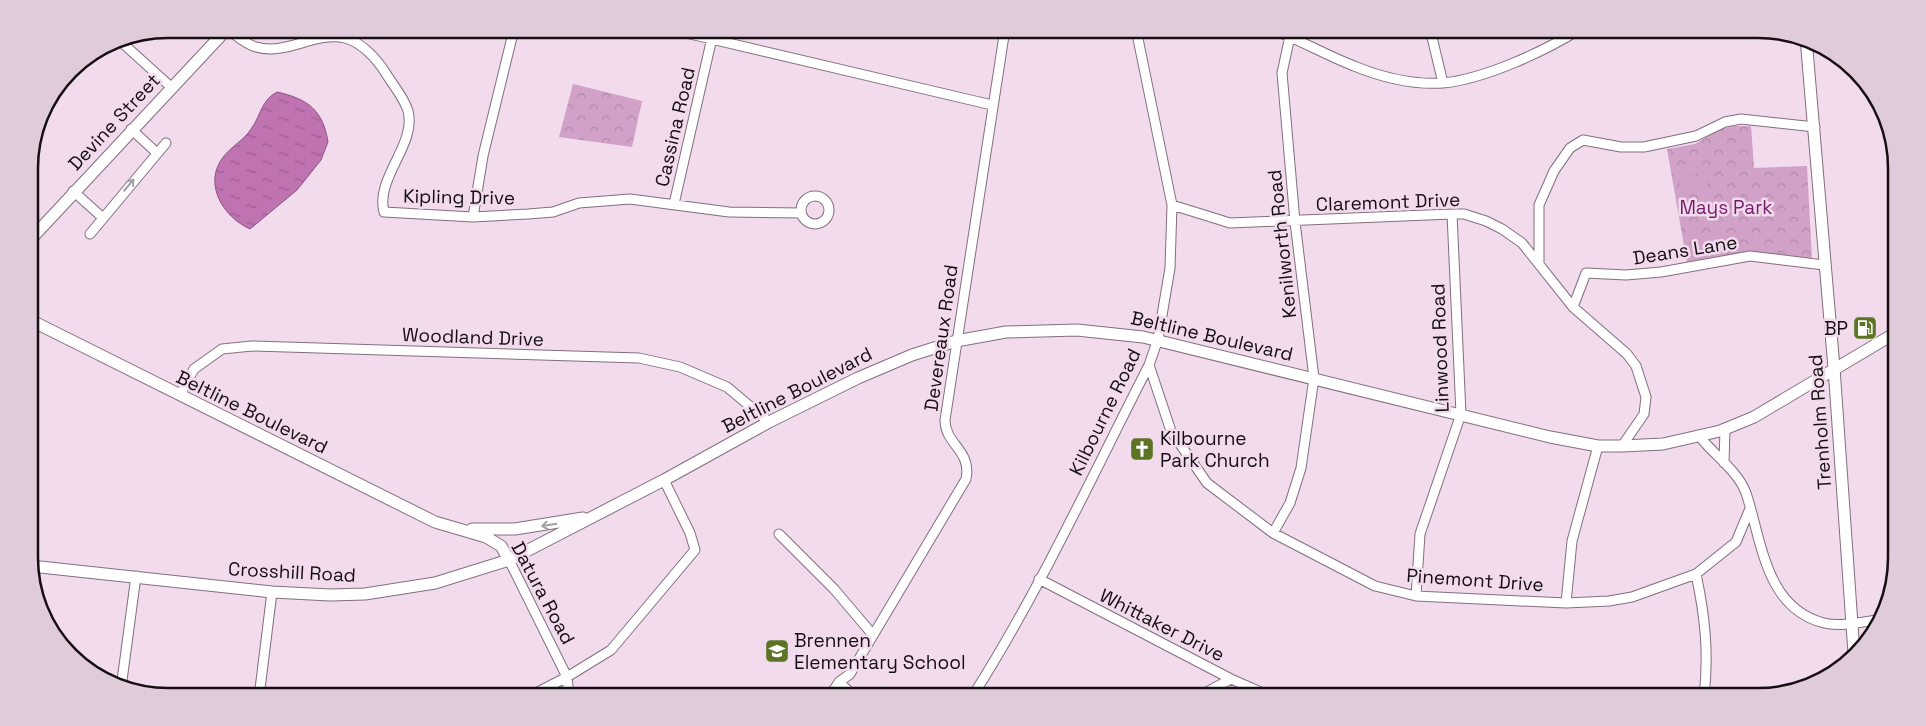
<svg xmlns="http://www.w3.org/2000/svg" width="1926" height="726" font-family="'Space Grotesk',sans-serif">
<defs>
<pattern id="forest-crowns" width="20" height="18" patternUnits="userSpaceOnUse" patternTransform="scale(1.25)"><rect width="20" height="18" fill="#d1a1c7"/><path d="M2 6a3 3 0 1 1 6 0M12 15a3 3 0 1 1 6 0" fill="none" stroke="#b389aa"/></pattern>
<pattern id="water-ripples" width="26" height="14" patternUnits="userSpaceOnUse" patternTransform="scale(1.25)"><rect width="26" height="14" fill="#bf73b1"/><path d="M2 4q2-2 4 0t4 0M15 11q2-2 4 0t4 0" fill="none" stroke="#9a5d8f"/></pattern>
</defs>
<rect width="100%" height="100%" fill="#f2dbec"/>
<!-- forest -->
<path fill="url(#forest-crowns)" d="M573,84L642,101L632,147L559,137Z
M1734,126H1751L1754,168L1807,166L1812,259L1745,253L1687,263L1667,149L1695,144L1721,129Z"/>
<!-- garden -->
<path fill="#d1a1c7" d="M1702,161L1704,172L1679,177L1677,166Z
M1705,177L1707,188L1682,193L1680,182Z"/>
<!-- water -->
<path fill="url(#water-ripples)" stroke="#8c5582" d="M277,92C308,99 323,110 328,142L321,160L297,190L250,229C223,217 202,183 224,156C232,146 244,140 251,129C261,116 261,100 277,92Z"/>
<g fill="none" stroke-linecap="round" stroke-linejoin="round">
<defs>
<path id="minor" d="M227,29C236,35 245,44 256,47C286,56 315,31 345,38C361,42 376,58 385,72C392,84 404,97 408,111C417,144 375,178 384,212L473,217L528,214L553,212L579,203L630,199L729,212L801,213
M669,29L992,105
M1270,29C1299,39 1325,55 1354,66C1381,77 1413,85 1443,83C1485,79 1545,51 1580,29
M1430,29L1443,83
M118,39L171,87
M131,129L157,153
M73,191L102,217
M801 210a14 14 0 1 1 28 0a14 14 0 1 1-28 0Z
M674,204L714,29
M1172,205L1230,223L1452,214H1464L1486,221L1502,229L1522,243L1573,307L1627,354L1636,366L1646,397L1644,414L1622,446
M473,217L483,156L514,29
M90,234L166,143
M1539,263V205L1554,171L1570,148L1583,140L1621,147H1644L1696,136L1725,122L1741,119L1815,127
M1573,307L1586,273L1626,275L1661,272L1750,256L1824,265
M1149,365L1171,431L1207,483L1273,533L1375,586L1416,596L1566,603L1609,601L1632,597L1696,574L1736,542L1749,511
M180,395L194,369L222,349L252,346L639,358L680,367L727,387L769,422
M1700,437C1714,455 1738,471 1746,493C1762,541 1765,608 1824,623C1840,627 1862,622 1877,620
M1724,463L1725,429
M1273,533L1290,503L1301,468L1314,378L1295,222L1282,73L1290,36
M779,534L834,589L873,635
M509,560L567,677L569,697
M1696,574C1705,616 1709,653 1704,697
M1039,579L1231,679L1272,697
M1416,596L1420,534L1461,414L1452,214
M1566,603L1572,541L1598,446
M839,682L855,697
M121,688L136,576
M259,697L272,592
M520,697L532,695L567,677L611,650L695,550L690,533L664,480
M829,697L839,682L850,674L966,479C972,450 945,445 945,420L1005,29
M972,697C1039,592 1092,476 1149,365L1158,339L1170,268L1172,205L1136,29
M1197,697L1231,679"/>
<path id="major" d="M1806,38L1834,368L1854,653
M30,240L227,29
M30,320L435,522L486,537L501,546L509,560
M472,529H515L583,518
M31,566L272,592L330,595L365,594L435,583L509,560L664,480L769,422L858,378L912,355L956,341L1006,332L1077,330L1143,337L1550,437L1598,446H1622L1663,444L1720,431L1754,417L1897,332"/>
</defs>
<!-- minor casing -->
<use href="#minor" stroke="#826f7e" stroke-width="11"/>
<!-- major casing -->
<use href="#major" stroke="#826f7e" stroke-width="13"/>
<!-- minor -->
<use href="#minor" stroke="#fff" stroke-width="9"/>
<!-- major -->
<use href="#major" stroke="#fff" stroke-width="11"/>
</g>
<!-- one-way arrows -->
<defs><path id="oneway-shaft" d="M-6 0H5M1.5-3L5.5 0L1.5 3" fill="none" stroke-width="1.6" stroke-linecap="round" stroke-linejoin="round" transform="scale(1.25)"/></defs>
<g stroke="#a19fa1">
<use href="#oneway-shaft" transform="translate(129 185) rotate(-50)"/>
<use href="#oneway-shaft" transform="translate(549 525) rotate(170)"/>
</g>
<!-- icons -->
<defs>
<symbol id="fuel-square" viewBox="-11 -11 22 22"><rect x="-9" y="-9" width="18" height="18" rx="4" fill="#5d7425" stroke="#f2dbec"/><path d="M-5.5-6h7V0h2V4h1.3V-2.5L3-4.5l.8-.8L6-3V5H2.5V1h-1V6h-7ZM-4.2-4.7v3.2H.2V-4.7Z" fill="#fff"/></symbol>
<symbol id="church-square" viewBox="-11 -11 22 22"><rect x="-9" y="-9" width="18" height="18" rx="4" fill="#5d7425" stroke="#f2dbec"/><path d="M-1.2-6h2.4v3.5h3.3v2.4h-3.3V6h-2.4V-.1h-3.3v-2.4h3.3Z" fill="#fff"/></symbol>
<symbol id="school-square" viewBox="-11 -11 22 22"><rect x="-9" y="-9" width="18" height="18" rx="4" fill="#5d7425" stroke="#f2dbec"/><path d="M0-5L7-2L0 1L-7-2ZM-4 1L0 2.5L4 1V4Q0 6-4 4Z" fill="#fff"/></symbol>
</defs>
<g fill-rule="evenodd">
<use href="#fuel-square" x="1851" y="314" width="28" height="28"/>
<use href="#church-square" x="1128" y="435" width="28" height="28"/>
<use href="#school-square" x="763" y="637" width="28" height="28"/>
</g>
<g text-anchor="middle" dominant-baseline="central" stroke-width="5" stroke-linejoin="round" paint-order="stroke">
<!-- street labels -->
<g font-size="19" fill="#150e13" stroke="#f2dbec">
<text transform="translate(114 122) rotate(-47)">Devine Street</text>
<text transform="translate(675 127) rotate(-77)">Cassina Road</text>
<text transform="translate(459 197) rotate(1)">Kipling Drive</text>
<text transform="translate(1388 202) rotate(-2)">Claremont Drive</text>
<text transform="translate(1282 244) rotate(-96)">Kenilworth Road</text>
<text transform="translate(1685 250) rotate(-9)">Deans Lane</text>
<text transform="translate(1212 336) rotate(13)">Beltline Boulevard</text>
<text transform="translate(473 337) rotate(2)">Woodland Drive</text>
<text transform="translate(941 338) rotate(-82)">Devereaux Road</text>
<text transform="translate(1440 348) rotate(-92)">Linwood Road</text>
<text transform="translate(797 390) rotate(-27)">Beltline Boulevard</text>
<text transform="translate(252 412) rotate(26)">Beltline Boulevard</text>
<text transform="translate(1105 412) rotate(-64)">Kilbourne Road</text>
<text transform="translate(1820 422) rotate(-94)">Trenholm Road</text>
<text transform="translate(292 572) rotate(3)">Crosshill Road</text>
<text transform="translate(1475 580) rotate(4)">Pinemont Drive</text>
<text transform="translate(543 593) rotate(62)">Datura Road</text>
<text transform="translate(1162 625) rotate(27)">Whittaker Drive</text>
</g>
<!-- park labels -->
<g font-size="19" fill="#761a6a" stroke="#f2dbec">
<text x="1726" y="207">Mays Park</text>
</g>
<!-- poi labels -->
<g font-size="19" fill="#150e13" stroke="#f2dbec" text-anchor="start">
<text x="1848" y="328" text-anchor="end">BP</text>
<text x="1160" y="438">Kilbourne<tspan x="1160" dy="22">Park Church</tspan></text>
<text x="794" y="640">Brennen<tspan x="794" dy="22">Elementary School</tspan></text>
</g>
</g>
<!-- crop -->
<path d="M0 0H1926V726H0ZM168 38H1758A130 130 0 0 1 1888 168V558A130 130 0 0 1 1758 688H168A130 130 0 0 1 38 558V168A130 130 0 0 1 168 38Z" fill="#e0cbdb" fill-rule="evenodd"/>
<path fill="none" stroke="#150e13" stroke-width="2.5" d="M168 38H1758A130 130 0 0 1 1888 168V558A130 130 0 0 1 1758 688H168A130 130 0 0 1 38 558V168A130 130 0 0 1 168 38Z"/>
</svg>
